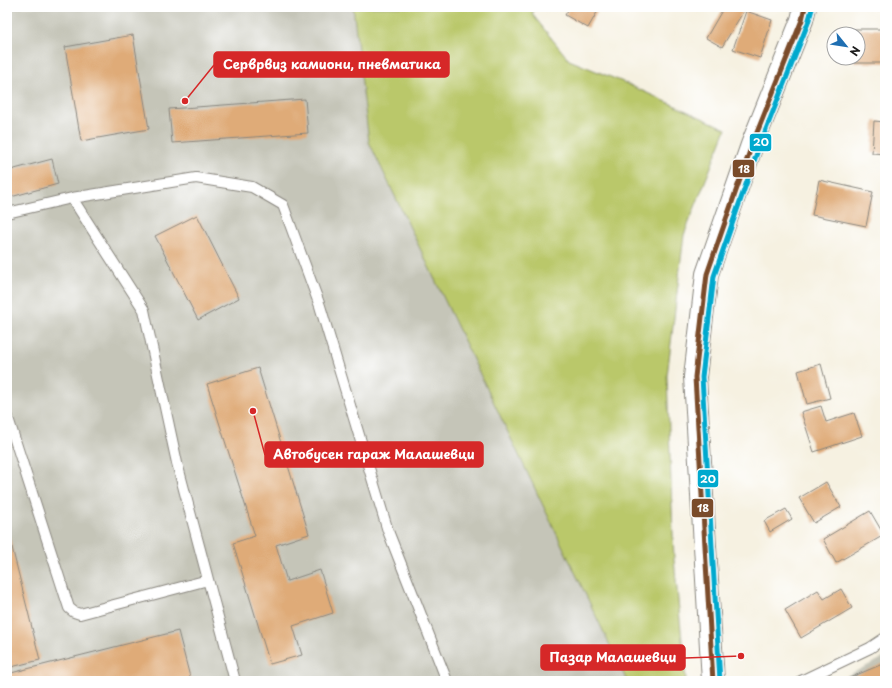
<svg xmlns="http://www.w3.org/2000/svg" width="892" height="688" font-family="'Playpen Sans',sans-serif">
<rect width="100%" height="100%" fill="#fff"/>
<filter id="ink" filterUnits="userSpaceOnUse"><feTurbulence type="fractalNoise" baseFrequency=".025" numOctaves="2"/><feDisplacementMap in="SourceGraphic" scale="8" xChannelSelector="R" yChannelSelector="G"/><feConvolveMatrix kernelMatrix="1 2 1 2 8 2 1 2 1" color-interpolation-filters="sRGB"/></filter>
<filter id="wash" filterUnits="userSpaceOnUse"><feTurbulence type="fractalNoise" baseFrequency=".012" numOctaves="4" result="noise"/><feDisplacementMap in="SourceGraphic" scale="16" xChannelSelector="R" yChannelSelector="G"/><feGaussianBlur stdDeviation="0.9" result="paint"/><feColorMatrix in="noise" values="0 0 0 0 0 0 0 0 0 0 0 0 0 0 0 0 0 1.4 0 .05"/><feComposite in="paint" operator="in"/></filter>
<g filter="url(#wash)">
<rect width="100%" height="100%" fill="#f6f1e1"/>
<!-- industrial -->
<path fill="#c5c5b8" d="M7,7H353L369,142L627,681H7Z
M885,657V681H836Z"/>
<!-- green -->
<path fill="#bac86a" stroke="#6b7243" d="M353,7H536L532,14L569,60L623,82L726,129L684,235L667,376L674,559L686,681H627L369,142Z"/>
<g id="blocks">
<!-- building -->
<path fill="#dfab78" d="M570,7H600L588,28L565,15Z
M724,7H746L722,47L706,38Z
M870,7H885V12Z
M746,11L772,20L760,58L733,49Z
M855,29H885V63H854L855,58H858V34H855Z
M133,35L149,129L81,141L65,47Z
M305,99L308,133L172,143L169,109Z
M874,121L885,122V154L872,153Z
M52,159L58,184L7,198V171Z
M819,180L873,192L866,226L812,215Z
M197,215L239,298L198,320L155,236Z
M821,364L830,398L807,404L798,371Z
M258,368L309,534L276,545L287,581L320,570L333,613L293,626L302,655L270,664L233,543L255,536L207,384Z
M821,406L826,422L854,413L862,436L814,452L801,412Z
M826,482L841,507L814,523L799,498Z
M786,509L792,519L770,532L764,521Z
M870,511L884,535L836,563L823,539Z
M7,527L40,660L7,668Z
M841,589L852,608L801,638L785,610L818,590L824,599Z
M178,631L191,681H7V674Z
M885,663V681H842Z"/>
</g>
</g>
<g filter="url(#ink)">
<use href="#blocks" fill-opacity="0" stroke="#89867e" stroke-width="1"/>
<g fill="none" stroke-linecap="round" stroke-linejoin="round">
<defs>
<path id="service" d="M72,198L144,310L177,463L235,681
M7,213L72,198L196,178L252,187L283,205L320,306L388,531L447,681
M7,415L69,608L74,612L80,614L208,580
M801,681L870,648L885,638"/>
<path id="tertiary" d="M713,681L695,377L707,274L752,145L802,20L805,7"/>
</defs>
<!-- service casing -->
<use href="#service" stroke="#89867e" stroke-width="12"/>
<!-- tertiary casing -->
<use href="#tertiary" stroke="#89867e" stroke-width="24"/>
<!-- service -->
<use href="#service" stroke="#fff" stroke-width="10"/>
<!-- tertiary -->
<use href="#tertiary" stroke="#fff" stroke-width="22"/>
<defs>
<path id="bus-1" d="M713,681L695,377L707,274L752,145L802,20L805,7"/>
<path id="bus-2" d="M720,681L702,377L714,276L759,147L808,23L812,9"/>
</defs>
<!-- bus-1 casing -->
<use href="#bus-1" stroke="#fff" stroke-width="8"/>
<!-- bus-2 casing -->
<use href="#bus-2" stroke="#fff" stroke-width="8"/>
<!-- bus-1 -->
<use href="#bus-1" stroke="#7a4b2a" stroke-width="5"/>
<!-- bus-2 -->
<use href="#bus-2" stroke="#00a9ce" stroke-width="5"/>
</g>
</g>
<!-- callouts -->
<path fill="none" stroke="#d62828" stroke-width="1.5" d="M185 101L214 65M253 411L265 455M741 656L685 658"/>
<g fill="#d62828" stroke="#fff" stroke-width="1.5">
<circle cx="185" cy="101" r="4"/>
<circle cx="253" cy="411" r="4"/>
<circle cx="741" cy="656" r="4"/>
</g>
<g fill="#d62828" stroke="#d62828" stroke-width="1.5">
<rect x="214" y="52" width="235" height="25" rx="4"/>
<rect x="265" y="442" width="218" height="25" rx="4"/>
<rect x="541" y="645" width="144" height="25" rx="4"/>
</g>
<g font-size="13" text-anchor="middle" font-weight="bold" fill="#fff">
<text x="332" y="69">Серврвиз камиони, пневматика</text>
<text x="374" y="459">Автобусен гараж Малашевци</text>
<text x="613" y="662">Пазар Малашевци</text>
</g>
<g stroke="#fff" stroke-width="1.5">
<rect x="749" y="133" width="23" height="19" rx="4" fill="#00a9ce"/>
<rect x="732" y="159" width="23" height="19" rx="4" fill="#7a4b2a"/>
<rect x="697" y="469" width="22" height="19" rx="4" fill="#00a9ce"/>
<rect x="691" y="498" width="23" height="20" rx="4" fill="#7a4b2a"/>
</g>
<g font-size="11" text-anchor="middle" font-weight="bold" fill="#fff">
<text x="761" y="146">20</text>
<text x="744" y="173">18</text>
<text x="708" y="483">20</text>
<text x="703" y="512">18</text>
</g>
<!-- margin -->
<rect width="892" height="688" fill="none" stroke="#fff" stroke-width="24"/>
<!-- north arrow -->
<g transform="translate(846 46) rotate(120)"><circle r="19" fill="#ffffff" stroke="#a4a4a4"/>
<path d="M0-3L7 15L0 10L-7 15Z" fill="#1f6fb2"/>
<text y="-6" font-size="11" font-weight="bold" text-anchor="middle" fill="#1c1c1c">N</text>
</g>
</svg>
